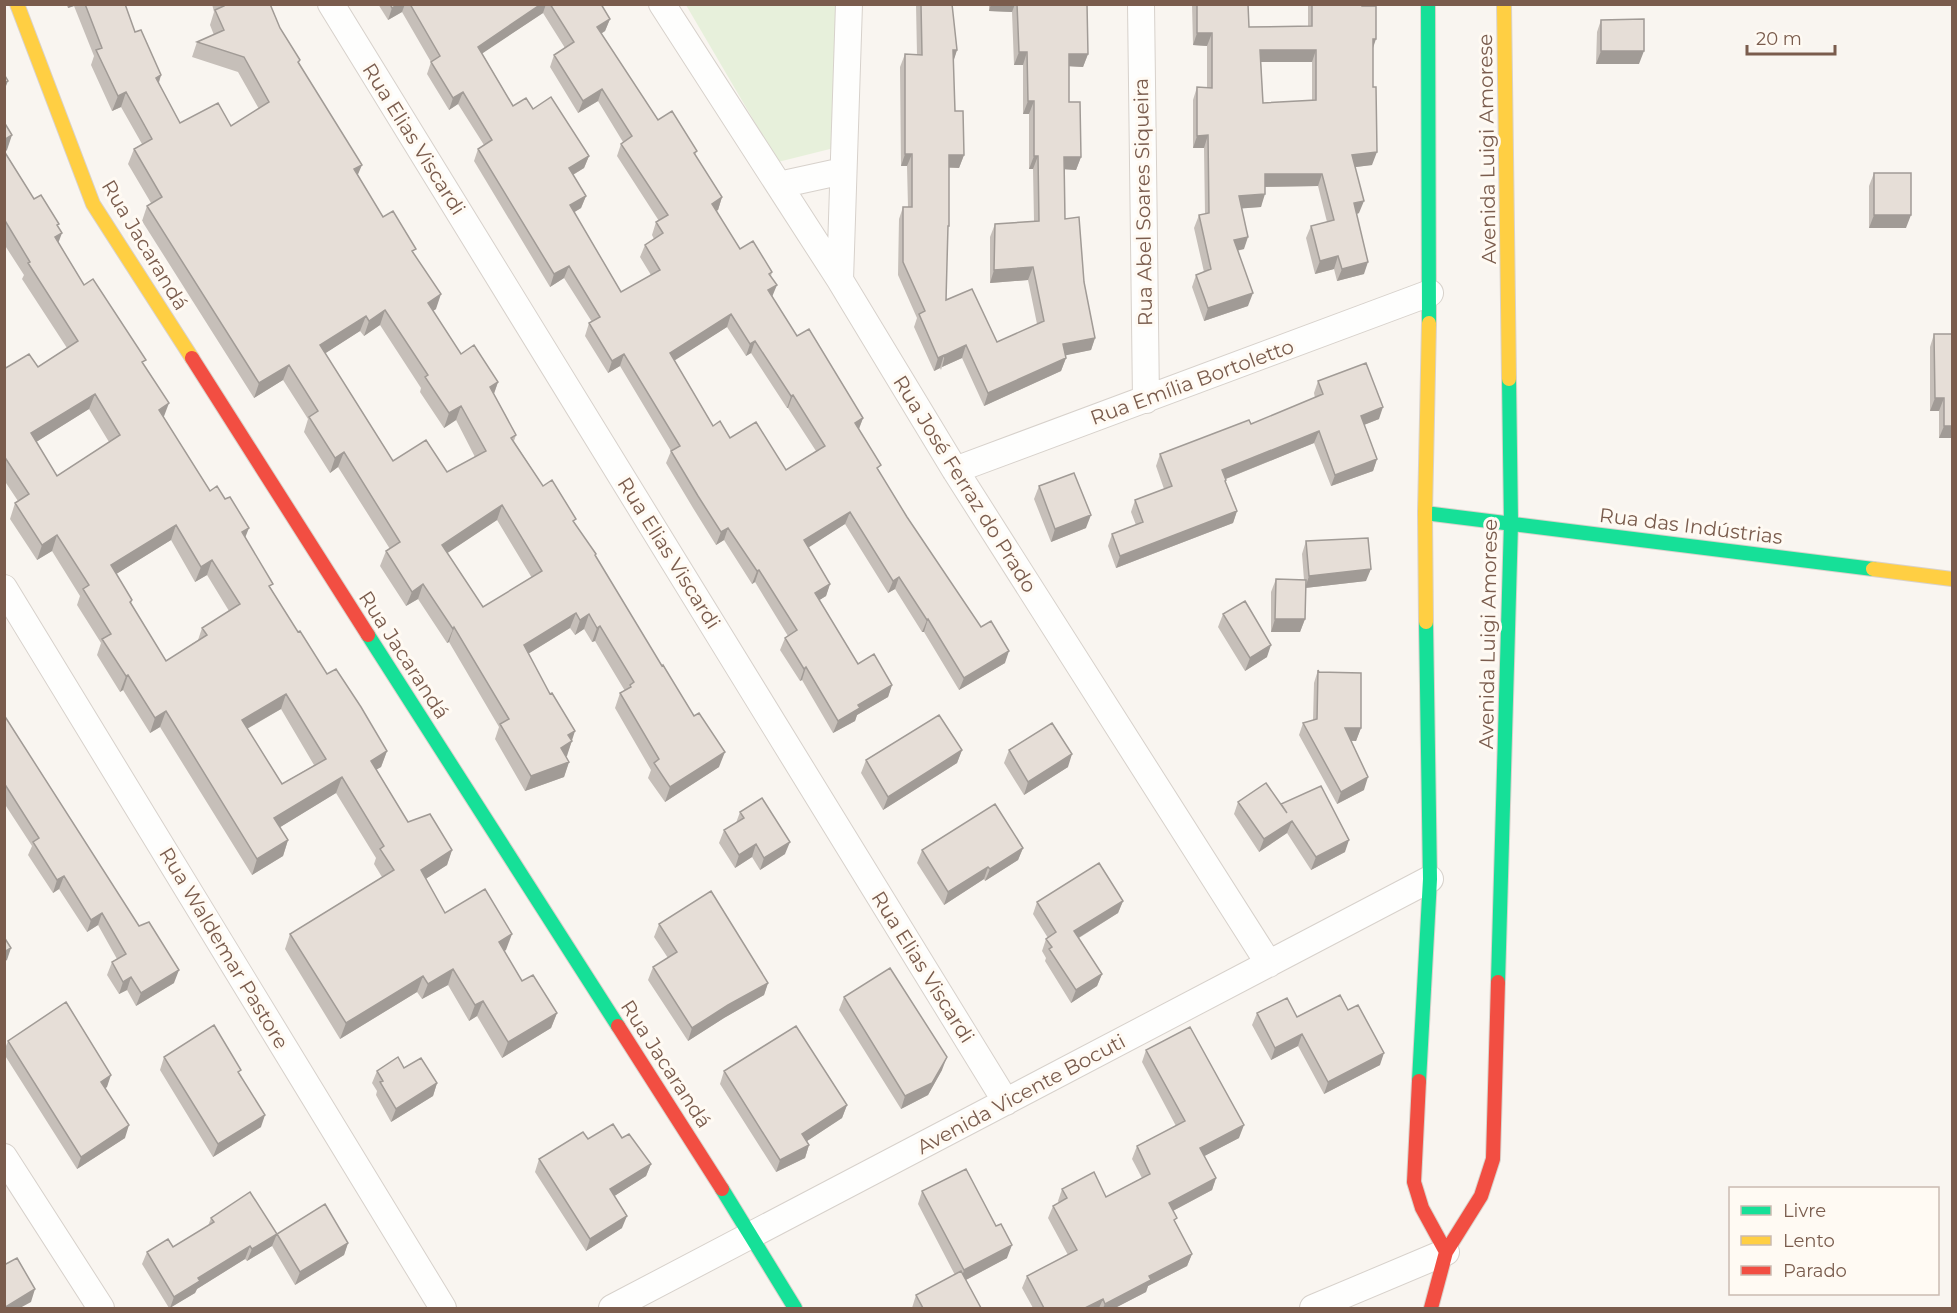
<svg xmlns="http://www.w3.org/2000/svg" width="1957" height="1313" font-family="Montserrat,sans-serif">
<rect width="100%" height="100%" fill="#f9f5f0"/>
<!-- green -->
<path fill="#e7f0db" d="M686,5H842V146L778,162Z"/>
<g fill="none" stroke-linecap="round" stroke-linejoin="round">
<defs>
<path id="street" d="M331,4L1006,1102
M662,4L840,280L955,470L1269,964
M1141,4L1146,400
M779,185L843,171
M840,280L849,4
M955,470L1430,293
M4,588L443,1308
M4,1157L101,1308
M612,1308L1430,879
M1313,1308L1446,1252"/>
<path id="fast" d="M1428,4L1429,323
M1425,513L1873,569
M368,635L618,1026
M1498,982L1511,523L1509,379
M1419,1081L1430,879L1426,622
M722,1189L795,1308"/>
<path id="slow" d="M17,4L93,204L192,358
M1504,4L1509,379
M1873,569L1952,579
M1426,622L1425,513L1429,323"/>
<path id="jam" d="M192,358L368,635
M618,1026L722,1189
M1419,1081L1414,1182L1422,1208L1446,1252
M1431,1308L1446,1252L1481,1196L1493,1159L1498,982"/>
</defs>
<!-- street casing -->
<use href="#street" stroke="#d7d1cb" stroke-width="28"/>
<!-- fast casing -->
<use href="#fast" stroke="#d9d2cb" stroke-width="16"/>
<!-- slow casing -->
<use href="#slow" stroke="#d9d2cb" stroke-width="16"/>
<!-- jam casing -->
<use href="#jam" stroke="#d9d2cb" stroke-width="16"/>
<!-- street -->
<use href="#street" stroke="#fefefd" stroke-width="26"/>
<!-- fast -->
<use href="#fast" stroke="#16e098" stroke-width="14"/>
<!-- slow -->
<use href="#slow" stroke="#ffcf43" stroke-width="14"/>
<!-- jam -->
<use href="#jam" stroke="#f24e42" stroke-width="14"/>
</g>
<!-- wall -->
<path fill="#c6bfb9" fill-rule="evenodd" d="M66,4H125L135,32L161,75L159,83L180,123L231,126L259,109L238,72L192,57L197,42L214,35L210,25L214,12L212,4H270L280,28L300,60L299,63L358,176L383,217L414,254L436,309L433,311L461,354L498,382L494,394L516,435L514,441L543,486L574,524L596,557L719,767L665,802L648,778L651,770L615,708L620,693L625,691L595,641L592,642L584,629L575,635L570,628L528,654L572,741L566,756L569,762L564,777L525,791L495,739L499,727L449,642L447,643L418,599L406,606L380,566L386,551L390,549L338,467L330,473L304,432L308,419L283,380L254,398L142,221L147,206L151,203L128,164L134,149L142,144L121,107L112,111L91,65L94,56L74,6L68,8ZM380,325L421,388L420,392L444,428L456,420L475,457L447,472L393,461L325,353L360,331L364,336ZM497,520L532,578L483,607L447,553Z
M378,4H601L610,19L605,31L601,34L658,120L697,151L695,155L722,197L718,210L716,211L740,249L772,272L771,276L772,297L797,336L863,418L859,429L879,472L907,517L1005,663L959,690L924,632H922L895,589L888,593L845,524L808,547L830,584L826,596L819,600L858,664L892,685L888,697L857,715L855,721L833,733L802,680L800,681L780,650L785,638L788,636L755,582L752,584L724,540L716,545L693,508L666,463L671,451L620,366L608,373L585,336L589,323L592,322L564,278L550,287L474,161L478,149L484,145L458,104L449,110L427,74L431,62L402,12L388,20ZM543,13L565,48L554,55L550,67L578,113L598,101L623,142L621,144L617,156L659,221L656,222L652,235L654,239L645,245L640,257L651,275L621,292L574,212L581,208L586,196L573,175L584,168L589,156L533,109L513,106L482,53ZM727,327L746,356L751,353L787,408H788L816,451L786,470L730,438L713,426L674,360Z
M916,4H952L957,50L953,61L955,111L964,155L959,168H949L946,300L997,342L1037,324L1028,280L990,283V237L995,224L1034,221L1033,169H1029V114H1023V65H1014L1012,12L989,11V4H1087L1088,54L1083,67L1069,66V102L1081,157L1076,170L1065,169V219L1084,282L1095,338L1091,350L1065,355L1066,358L1061,371L984,406L962,358L942,367L941,370L940,368L934,371L914,327L917,318L898,275L899,219L903,207H908L907,166H901L900,67L905,54L917,55Z
M1192,4H1248L1249,27L1308,26V4H1362L1373,49L1372,165L1355,167L1359,213L1357,214L1364,274L1337,281L1334,269L1315,274L1306,238L1311,226L1327,222L1318,186L1265,187L1261,207L1242,208L1244,249L1237,251L1248,306L1204,321L1192,287L1196,275L1204,272L1194,228L1199,215L1205,214L1204,148H1193V100L1197,87H1207V46L1193,45ZM1261,62H1312V101L1263,103Z
M1601,20L1639,64H1596L1597,32Z
M4,122L7,150L5,152L34,199L58,226V242L84,285L144,365L163,418L210,491L245,537L271,589L298,632L327,674L387,751L381,767L376,769L408,822L452,850L447,865L425,879L445,913L506,950L504,951L522,981L557,1013L551,1028L502,1058L477,1016L469,1021L448,985L422,999L417,992L340,1039L285,949L290,934L382,877L374,864L376,858L336,793L280,827L288,840L283,856L252,875L160,727L150,733L123,690L120,692L97,655L101,643L77,605L80,596L52,551L37,560L10,519L15,503L18,501L4,480V369L38,367L67,348L22,279L24,275L4,244ZM89,409L109,442L57,476L36,442ZM171,540L195,582L207,575L229,611L202,628L198,640L166,661L131,604L132,600L116,574ZM281,709L314,765L282,784L247,729Z
M1874,173L1906,228H1869V186Z
M1934,334L1953,438H1939V411H1930V347Z
M1318,381L1379,419L1364,425L1377,459L1373,471L1331,486L1314,443L1226,479V483L1237,511L1233,523L1116,568L1108,546L1112,534L1136,525L1131,512L1135,500L1164,489L1156,466L1160,454L1251,424L1315,398L1314,393Z
M1039,486L1086,528L1051,542L1034,499Z
M1306,541L1366,581L1305,588V619L1300,632H1271V592L1276,579L1304,580L1302,554Z
M1223,614L1267,657L1245,671L1218,627Z
M1318,670L1361,728L1356,741H1351L1364,790L1337,804L1299,735L1303,723L1313,720L1314,683Z
M4,715L174,983L136,1006L127,990L119,994L107,975L112,962L117,959L98,925L87,932L59,889L53,893L28,855L32,846L4,803Z
M962,750L957,763L883,810L861,773L866,760Z
M1009,750L1068,767L1024,795L1004,763Z
M1238,802L1281,804L1345,852L1311,870L1287,833L1259,852L1234,814Z
M740,812L785,854L760,870L752,857L735,868L719,843L724,830L736,823Z
M1023,848L1018,860L985,881L984,879L944,905L917,863L922,850Z
M1123,901L1118,913L1079,938L1102,974L1097,986L1071,1003L1045,961L1046,958L1042,951L1046,939L1048,938L1033,914L1037,902Z
M659,924L768,983L764,995L724,1018L688,1041L648,980L653,967L668,958L654,937Z
M844,997L942,1070L928,1095L901,1109L839,1010Z
M1348,1010L1380,1065L1324,1094L1298,1046L1271,1060L1252,1025L1257,1013L1297,1017Z
M8,1041L107,1087L105,1088L125,1138L77,1169L4,1054V1051Z
M1146,1050L1239,1138L1204,1156L1216,1178L1212,1190L1173,1211L1175,1222L1192,1254L1187,1266L1148,1286L1146,1292L1115,1308H1033L1022,1288L1027,1276L1068,1255L1048,1218L1053,1206L1059,1203L1058,1201L1062,1189L1106,1197L1142,1178L1132,1159L1137,1146L1176,1126L1142,1062Z
M164,1057L239,1073L261,1127L213,1157L160,1070Z
M377,1071L437,1083L433,1096L391,1122L376,1095L377,1091L372,1083Z
M724,1071L847,1105L842,1118L807,1141L809,1145L805,1158L776,1172L720,1084Z
M622,1138L651,1164L646,1176L614,1196L622,1228L586,1251L535,1172L539,1159L588,1139Z
M922,1191L1007,1258L966,1280L981,1308H912L916,1295L955,1275L918,1204Z
M211,1218L277,1234L348,1243L344,1255L295,1285L272,1246L247,1261L245,1259L197,1289L195,1293L169,1308L142,1264L147,1252L173,1247L208,1226Z"/>
<!-- shaded-wall -->
<path fill="#a19b96" d="M69,4H74V6L68,8Z
M398,4H405L402,12L388,20L392,8Z
M541,4H546L543,13L474,59L478,47Z
M991,4H1015L1012,12L989,11Z
M610,19L605,31L592,39L597,27Z
M1197,33H1212L1207,46L1193,45Z
M1373,39H1376L1372,51Z
M953,50H957L953,63Z
M1260,50H1316L1312,62H1256Z
M1601,51H1644L1639,64H1596Z
M1019,52H1027L1023,65H1014Z
M1069,54H1088L1083,67L1064,66Z
M161,75L156,90V78Z
M8,81L4,91V83Z
M602,89L598,101L578,113L583,101Z
M126,92L121,107L112,111L118,96Z
M463,92L458,104L449,110L453,98Z
M1028,101H1034L1029,114H1023Z
M12,135L7,150L4,152V140Z
M1208,135L1204,148H1193L1197,136Z
M1377,152L1372,165L1348,168L1352,155Z
M905,154H912L907,166H901Z
M949,155H964L959,168L945,167Z
M589,156L584,168L564,180L569,168Z
M1034,156H1038L1033,169H1029Z
M1064,157H1081L1076,170L1060,169Z
M362,165L356,179L354,169Z
M1265,174H1322L1318,186L1261,187Z
M1265,194L1261,207L1235,209L1239,196Z
M586,196L581,208L565,218L570,205Z
M722,197L718,210L707,216L712,204Z
M1364,201L1359,213L1350,216L1354,203Z
M1874,215H1911L1906,228H1869Z
M62,233L56,249L55,237Z
M1248,237L1244,249L1229,252L1234,240Z
M1338,256L1334,269L1315,274L1320,261Z
M1368,262L1364,274L1337,281L1342,269Z
M569,266L564,278L550,287L554,274Z
M1033,267L1028,280L990,283L994,270Z
M777,285L772,297L768,290Z
M1253,293L1248,306L1204,321L1208,308Z
M441,294L436,309L422,318L428,303Z
M385,310L380,325L364,336L369,321Z
M731,314L727,327L666,366L670,353Z
M366,316L360,331L315,360L320,345Z
M1095,338L1091,350L1058,357L1063,344Z
M755,341L751,353L746,356L750,344Z
M966,345L962,358L942,367L945,355Z
M624,354L620,366L608,373L612,361Z
M944,355L940,368L934,371L938,358Z
M1066,358L1061,371L984,406L988,393Z
M289,365L283,380L254,398L259,383Z
M498,382L493,396L490,387Z
M95,394L89,409L25,449L31,433Z
M793,395L788,408H787L791,396Z
M1935,398H1944L1939,411H1930Z
M169,403L163,419L159,410Z
M461,406L456,420L444,428L449,413Z
M1383,407L1379,419L1356,428L1361,416Z
M863,418L858,431L855,423Z
M1944,426H1953V438H1939Z
M1319,431L1314,443L1218,482L1222,470Z
M344,452L338,467L330,473L335,458Z
M1377,459L1373,471L1331,486L1335,475Z
M502,505L497,520L437,560L442,545Z
M1237,511L1233,523L1116,568L1120,556Z
M850,512L845,524L800,553L804,540Z
M1091,515L1086,528L1051,542L1055,529Z
M176,525L171,540L105,581L111,565Z
M249,528L243,543L242,532Z
M728,528L724,540L716,545L721,532Z
M57,535L52,551L37,560L42,545Z
M212,560L207,575L195,582L201,567Z
M1371,569L1366,581L1305,588L1309,576Z
M759,570L755,582L752,584L757,571Z
M899,577L895,589L888,593L893,581Z
M423,584L418,599L406,606L412,592Z
M830,584L826,596L810,606L815,593Z
M576,613L570,628L518,660L524,645Z
M589,614L584,629L575,635L580,620Z
M928,619L924,632H922L927,620Z
M1275,619H1305L1300,632H1271Z
M600,626L595,641L592,642L597,628Z
M454,627L449,642L447,643L453,629Z
M1271,645L1267,657L1245,671L1250,658Z
M1009,651L1005,663L959,690L964,678Z
M806,667L802,680L800,681L804,669Z
M128,675L123,690L120,692L126,676Z
M892,685L888,697L857,715L855,721L833,733L838,721L858,705Z
M286,694L281,709L236,735L242,720Z
M166,711L160,727L150,733L155,718Z
M1345,728H1361L1356,741L1341,740Z
M575,731L567,756L555,763L561,748L568,735Z
M962,750L957,763L883,810L888,797Z
M387,751L381,767L366,776L371,761Z
M725,752L719,767L665,802L670,787Z
M1072,754L1068,767L1024,795L1028,782Z
M569,762L564,777L525,791L531,776Z
M342,777L336,793L269,834L274,818Z
M1368,777L1364,790L1337,804L1341,792Z
M1292,821L1287,833L1259,852L1264,839Z
M288,840L283,856L252,875L257,859Z
M1349,840L1345,852L1311,870L1316,857Z
M790,842L785,854L760,870L764,858Z
M756,844L752,857L735,868L739,855Z
M1023,848L1018,860L985,881L990,869Z
M452,850L447,865L415,886L421,870Z
M988,867L984,879L944,905L948,892Z
M64,876L59,889L53,893L57,880Z
M1123,901L1118,913L1070,943L1074,931Z
M102,913L98,925L87,932L91,920Z
M512,934L506,950L493,957L499,942Z
M11,948L7,960L4,962V952Z
M453,969L448,985L422,999L428,984Z
M179,970L174,983L136,1006L141,993Z
M1102,974L1097,986L1071,1003L1076,990Z
M423,976L417,992L340,1039L346,1023Z
M131,977L127,990L119,994L123,982Z
M768,983L764,995L724,1018L688,1041L692,1028L728,1005Z
M483,1001L477,1016L469,1021L475,1005Z
M557,1013L551,1028L502,1058L508,1042Z
M1302,1034L1298,1046L1271,1060L1275,1048Z
M1384,1053L1380,1065L1324,1094L1328,1082Z
M947,1057L942,1070L928,1095L901,1109L905,1096Z
M111,1075L107,1087L96,1094L101,1082Z
M437,1083L433,1096L391,1122L396,1109Z
M847,1105L842,1118L798,1147L802,1134Z
M265,1115L261,1127L213,1157L218,1144Z
M129,1125L125,1138L77,1169L81,1157Z
M1244,1125L1239,1138L1195,1161L1200,1148Z
M809,1145L805,1158L776,1172L780,1160Z
M651,1164L646,1176L605,1202L610,1189Z
M1216,1178L1212,1190L1165,1215L1169,1203Z
M627,1216L622,1228L586,1251L590,1239Z
M277,1234L272,1246L247,1261L252,1249Z
M348,1243L344,1255L295,1285L300,1272Z
M1012,1245L1007,1258L960,1283L964,1270Z
M250,1246L245,1259L197,1289L195,1293L170,1308L174,1297L198,1278Z
M1192,1254L1187,1266L1148,1286L1146,1292L1115,1308H1103L1105,1304L1149,1276Z
M35,1289L31,1302L20,1308H4Z
M1103,1299L1099,1308H1085Z"/>
<!-- building -->
<path fill="#e6ded7" stroke="#a19b96" stroke-width="1.5" fill-rule="evenodd" d="M85,4H125L135,32L141,30L161,75L156,78L180,123L218,103L231,126L269,102L244,57L197,42L224,30L215,10L224,6L223,4H270L280,28L300,60L298,62L362,165L354,169L383,217L393,211L416,249L412,251L441,294L428,303L461,354L474,345L498,382L490,387L516,435L511,438L543,486L552,480L576,519L573,521L596,554L595,555L662,666L663,665L694,716L699,713L725,752L670,787L654,763L659,759L620,693L631,687L630,685L634,682L600,626L597,628L589,614L580,620L576,613L524,645L550,694L552,693L575,731L568,735L572,741L561,748L569,762L531,776L500,724L509,719L454,627L453,629L423,584L412,592L386,551L400,542L344,452L335,458L309,417L318,411L289,365L259,383L147,206L162,197L134,149L152,139L126,92L118,96L96,50L102,48ZM385,310L428,375L425,377L449,413L461,406L486,451L447,472L426,440L393,461L320,345L366,316L369,321ZM502,505L542,571L483,607L442,545Z
M390,4H398L392,8Z
M410,4H541L478,47L513,106L526,98L533,109L551,97L589,156L569,168L586,196L570,205L621,292L660,270L645,245L663,233L656,222L668,215L621,144L632,136L602,89L583,101L554,55L574,42L550,4H601L610,19L597,27L658,120L672,111L697,151L694,153L722,197L712,204L740,249L753,241L772,272L769,274L777,285L768,290L797,336L809,329L863,418L855,423L881,465L877,468L907,517L981,627L991,621L1009,651L964,678L928,619L927,620L899,577L893,581L850,512L804,540L830,584L815,593L858,664L874,654L892,685L858,705L860,708L838,721L806,667L804,669L785,638L797,630L759,570L757,571L728,528L721,532L698,496L671,451L680,446L624,354L612,361L589,323L600,317L569,266L554,274L478,149L492,140L463,92L453,98L431,62L440,56ZM731,314L750,344L755,341L791,396L793,395L825,446L786,470L756,422L730,438L720,421L713,426L670,353Z
M921,4H952L957,50H953L955,111H963L964,155H949V226H948L946,300L972,289L997,342L1044,321L1033,267L994,270L995,224L1039,221L1038,156H1034V101H1028L1027,52H1019L1017,4H1087L1088,54H1069V102H1080L1081,157H1064L1065,219L1079,217L1084,282L1095,338L1063,344L1066,358L988,393L966,345L945,355V358L944,355L938,358L919,314L925,311L903,262V207H912V154H905V54L922,55Z
M1197,4H1248L1249,27L1312,26V4H1362V6H1376V39H1373V87H1376L1377,152L1352,155L1364,201L1354,203L1368,262L1342,269L1338,256L1320,261L1311,226L1334,220L1322,174H1265V194L1239,196L1248,237L1234,240L1253,293L1208,308L1196,275L1211,269L1199,215L1209,213L1208,135L1197,136V87L1212,88V33H1197ZM1260,50H1316V100L1263,103Z
M1644,19V51H1601V20Z
M4,74L8,81L4,83Z
M4,122L12,135L4,140Z
M4,151L34,199L41,195L59,224L57,225L62,233L55,237L84,285L93,279L146,360L142,362L169,403L159,410L210,491L217,486L225,499L230,497L249,528L242,532L273,584L269,586L298,632L300,631L327,674L336,669L361,707L387,751L371,761L408,822L430,814L452,850L421,870L445,913L485,889L512,934L499,942L522,981L533,975L557,1013L508,1042L483,1001L475,1005L453,969L428,984L423,976L346,1023L290,934L394,870L380,849L384,846L342,777L274,818L288,840L257,859L166,711L155,718L128,675L126,676L102,639L111,634L83,589L89,585L57,535L42,545L15,503L29,494L4,456V369L29,354L38,367L78,341L28,263L30,262L4,219ZM95,394L120,435L57,476L31,433ZM176,525L201,567L212,560L240,604L202,628L207,635L166,661L130,602L132,600L111,565ZM286,694L326,759L282,784L242,720Z
M1874,173H1911V215H1874Z
M1934,334H1953V426H1944V398H1935Z
M1366,363L1383,407L1361,416L1377,459L1335,475L1319,431L1222,470L1226,480L1225,481L1237,511L1120,556L1112,534L1143,522L1135,500L1172,486L1160,454L1249,420L1251,424L1323,394L1318,381Z
M1074,473L1091,515L1055,529L1039,486Z
M1368,538L1371,569L1309,576L1306,541Z
M1276,579L1306,580L1305,619H1275Z
M1245,601L1271,645L1250,658L1223,614Z
M1318,670L1319,672L1361,673V728H1345L1368,777L1341,792L1303,723L1317,719Z
M4,715L139,926L149,922L179,970L141,993L131,977L123,982L112,962L126,954L102,913L91,920L64,876L57,880L33,842L39,838L4,783Z
M939,715L962,750L888,797L866,760Z
M1052,723L1072,754L1028,782L1009,750Z
M1266,783L1287,813L1281,804L1321,786L1349,840L1316,857L1292,821L1264,839L1238,802Z
M762,798L790,842L764,858L756,844L739,855L724,830L744,818L740,812Z
M995,804L1023,848L990,869L988,867L948,892L922,850Z
M1099,863L1123,901L1074,931L1102,974L1076,990L1049,949L1052,947L1046,939L1056,932L1037,902Z
M711,891L768,983L728,1005L692,1028L653,967L677,952L659,924Z
M4,937L11,948L4,952Z
M890,968L947,1057L932,1083L905,1096L844,997Z
M1340,995L1348,1010L1358,1005L1384,1053L1328,1082L1302,1034L1275,1048L1257,1013L1287,998L1297,1017Z
M66,1002L111,1075L101,1082L129,1125L81,1157L8,1041Z
M214,1025L241,1070L238,1072L265,1115L218,1144L164,1057Z
M796,1026L847,1105L802,1134L809,1145L780,1160L724,1071Z
M1190,1027L1244,1125L1200,1148L1216,1178L1169,1203L1177,1218L1174,1220L1192,1254L1149,1276L1151,1280L1105,1304L1103,1299L1085,1308H1044L1027,1276L1077,1250L1053,1206L1067,1198L1062,1189L1094,1172L1106,1197L1150,1174L1137,1146L1185,1121L1146,1050Z
M398,1057L404,1068L421,1058L437,1083L396,1109L380,1082L383,1081L377,1071Z
M613,1124L622,1138L629,1134L651,1164L610,1189L627,1216L590,1239L539,1159L583,1132L588,1139Z
M966,1169L996,1226L1001,1224L1012,1245L964,1270L922,1191Z
M250,1192L277,1234L252,1249L250,1246L198,1278L200,1281L174,1297L147,1252L168,1239L173,1247L214,1222L211,1218Z
M325,1204L348,1243L300,1272L277,1234Z
M17,1258L35,1289L4,1308V1265Z
M961,1271L981,1308H923L916,1295Z"/>
<g text-anchor="middle" dominant-baseline="central" stroke-width="6" stroke-linejoin="round" paint-order="stroke">
<!-- street labels -->
<g font-size="20" fill="#7a5c4d" stroke="#fffaf3">
<text transform="translate(414 139) rotate(58)">Rua Elias Viscardi</text>
<text transform="translate(1487 149) rotate(-91)">Avenida Luigi Amorese</text>
<text transform="translate(1143 202) rotate(-91)">Rua Abel Soares Siqueira</text>
<text transform="translate(145 245) rotate(59)">Rua Jacarandá</text>
<text transform="translate(1192 382) rotate(-20)">Rua Emília Bortoletto</text>
<text transform="translate(965 484) rotate(58)">Rua José Ferraz do Prado</text>
<text transform="translate(1691 526) rotate(7)">Rua das Indústrias</text>
<text transform="translate(669 553) rotate(58)">Rua Elias Viscardi</text>
<text transform="translate(1488 634) rotate(-89)">Avenida Luigi Amorese</text>
<text transform="translate(404 655) rotate(57)">Rua Jacarandá</text>
<text transform="translate(224 948) rotate(59)">Rua Waldemar Pastore</text>
<text transform="translate(923 967) rotate(58)">Rua Elias Viscardi</text>
<text transform="translate(666 1064) rotate(57)">Rua Jacarandá</text>
<text transform="translate(1021 1094) rotate(-28)">Avenida Vicente Bocuti</text>
</g>
</g>
<!-- border -->
<rect width="1957" height="1313" fill="none" stroke="#7a5c4d" stroke-width="12"/>
<!-- legend -->
<rect x="1729" y="1187" width="210" height="108" fill="#fffaf3" stroke="#cabbb1" stroke-width="1.5"/>
<rect x="1741" y="1206" width="30" height="9" fill="#16e098" stroke="#cabbb1" stroke-width="1.5"/>
<text x="1783" y="1217" font-size="18" fill="#7a5c4d">Livre</text>
<rect x="1741" y="1236" width="30" height="9" fill="#ffcf43" stroke="#cabbb1" stroke-width="1.5"/>
<text x="1783" y="1247" font-size="18" fill="#7a5c4d">Lento</text>
<rect x="1741" y="1266" width="30" height="9" fill="#f24e42" stroke="#cabbb1" stroke-width="1.5"/>
<text x="1783" y="1277" font-size="18" fill="#7a5c4d">Parado</text>
<!-- scale -->
<path d="M1747 45v9h88v-9" fill="none" stroke="#7a5c4d" stroke-width="3"/>
<text x="1756" y="45" font-size="18" fill="#7a5c4d" stroke="#fffaf3" stroke-width="4.5" paint-order="stroke">20 m</text>
</svg>
